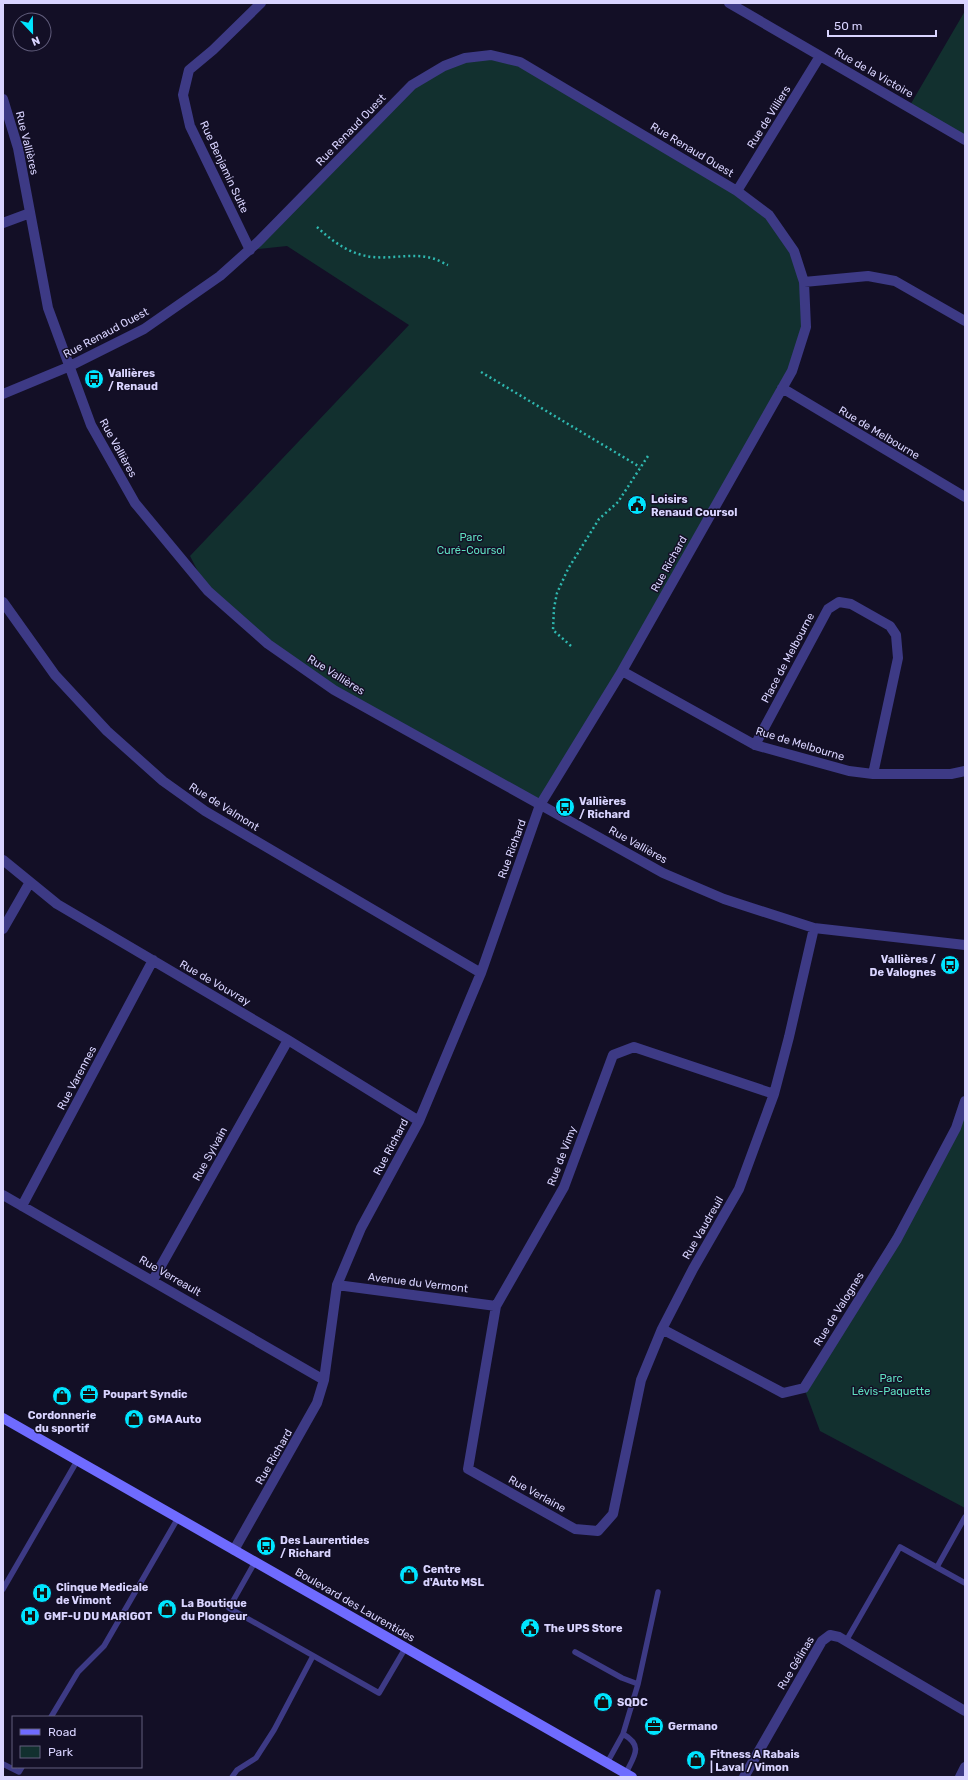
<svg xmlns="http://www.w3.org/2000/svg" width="968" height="1780" font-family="Rubik,sans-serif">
<rect width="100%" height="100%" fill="#130f26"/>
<!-- green -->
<path fill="#12302f" d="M965,11V140L909,107Z
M491,55L520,62L769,215L794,251L806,327L792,371L540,805L334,690L208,591L190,556L409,325L287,246L250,250L412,85L444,67Z
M965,1101V1508L820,1431L804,1388L956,1128Z"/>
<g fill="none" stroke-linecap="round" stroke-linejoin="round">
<!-- path -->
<path stroke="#2fb8b0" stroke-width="2.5" stroke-dasharray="2 3" stroke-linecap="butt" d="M317,227C333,242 351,255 373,257C392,259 412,253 431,258C437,259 443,263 448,265
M481,372L640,467
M571,646L553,630L554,608L557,593L568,569L599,519L618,502L648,456"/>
<!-- lane -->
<path stroke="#3d3a85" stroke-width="5.5" d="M255,1562L229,1608L379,1693L406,1647
M937,1567L965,1517
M3,1589L77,1461
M846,1641L900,1547L965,1583
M575,1652L622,1678L638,1684
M51,1717L78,1672L104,1646L178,1518
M623,1734C644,1746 634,1756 626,1773
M607,1763L623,1734L638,1684L658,1592
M3,1764L19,1772L22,1767
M232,1777L237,1770L256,1758L274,1730L313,1656"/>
<!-- street -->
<path stroke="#3d3a85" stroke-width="10" d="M729,3L965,140
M3,99L18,148L48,308L91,425L135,503L208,591L268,644L334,690L663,873L724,899L814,928L965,945
M737,191L820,56
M3,223L30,213
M250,250L190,126L183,95L189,70L213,50L261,3
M804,282L868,276L895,281L965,321
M782,388L965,497
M3,394L68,367L144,329L220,276L258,242L412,85L444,66L465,58L491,55L520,62L737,191L769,215L794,251L804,282L806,327L792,371L622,671L540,805L481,973L419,1121L361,1228L337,1285L324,1380L317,1403L234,1550
M3,602L55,675L107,731L163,781L205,811L481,973
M622,671L755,745L849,771L873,774H951L965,771
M755,745L828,609L839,602L851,604L890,626L896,635L898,658L873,774
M3,860L57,904L288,1040L419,1121
M3,929L30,882
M774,1094L634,1047L613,1055L564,1187L496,1306L468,1469L575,1529L598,1531L613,1514L641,1380L662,1329L693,1269L739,1189L774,1094L789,1037L814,928
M3,1195L324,1380
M22,1206L153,960
M153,1280L288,1040
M337,1285L496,1306
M662,1329L783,1393L804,1388L897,1239L956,1128L965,1101
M744,1777L822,1641L830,1635L839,1637L965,1711
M960,1777L965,1767"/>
<!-- secondary -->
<path stroke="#6f6bff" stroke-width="10" d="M3,1418L632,1777"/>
</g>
<!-- icons -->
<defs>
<symbol id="bus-disc" viewBox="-11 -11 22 22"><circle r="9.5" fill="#00e5ff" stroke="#130f26"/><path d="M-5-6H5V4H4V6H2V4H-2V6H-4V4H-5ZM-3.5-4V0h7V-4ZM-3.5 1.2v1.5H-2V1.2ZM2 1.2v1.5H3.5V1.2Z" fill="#111"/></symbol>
<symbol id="civic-disc" viewBox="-11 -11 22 22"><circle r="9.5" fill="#00e5ff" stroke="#130f26"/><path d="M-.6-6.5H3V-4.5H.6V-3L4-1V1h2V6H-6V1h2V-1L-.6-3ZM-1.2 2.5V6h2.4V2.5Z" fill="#111"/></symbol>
<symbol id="office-disc" viewBox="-11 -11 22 22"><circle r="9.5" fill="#00e5ff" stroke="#130f26"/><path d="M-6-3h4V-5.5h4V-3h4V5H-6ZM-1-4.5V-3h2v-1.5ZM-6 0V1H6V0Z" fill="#111"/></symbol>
<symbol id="shop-disc" viewBox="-11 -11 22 22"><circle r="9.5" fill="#00e5ff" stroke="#130f26"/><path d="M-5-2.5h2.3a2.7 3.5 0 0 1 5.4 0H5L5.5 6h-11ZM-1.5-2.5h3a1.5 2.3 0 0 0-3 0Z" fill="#111"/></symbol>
<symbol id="hospital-disc" viewBox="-11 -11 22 22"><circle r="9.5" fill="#00e5ff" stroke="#130f26"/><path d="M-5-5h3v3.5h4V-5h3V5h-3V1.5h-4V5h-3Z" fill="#111"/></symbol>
</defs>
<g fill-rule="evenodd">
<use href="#bus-disc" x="83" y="368" width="22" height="22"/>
<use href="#civic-disc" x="626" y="494" width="22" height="22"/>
<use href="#bus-disc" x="554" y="796" width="22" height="22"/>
<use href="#bus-disc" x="939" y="954" width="22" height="22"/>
<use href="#office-disc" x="78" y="1383" width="22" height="22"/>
<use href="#shop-disc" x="51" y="1385" width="22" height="22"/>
<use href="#shop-disc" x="123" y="1408" width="22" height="22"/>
<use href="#bus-disc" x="255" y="1535" width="22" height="22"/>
<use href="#shop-disc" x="398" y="1564" width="22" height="22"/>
<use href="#hospital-disc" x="31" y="1582" width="22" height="22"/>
<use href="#shop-disc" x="156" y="1598" width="22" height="22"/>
<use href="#hospital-disc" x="19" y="1605" width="22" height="22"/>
<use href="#civic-disc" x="519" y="1617" width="22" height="22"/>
<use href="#shop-disc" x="592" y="1691" width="22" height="22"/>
<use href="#office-disc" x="643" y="1715" width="22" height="22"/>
<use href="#shop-disc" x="685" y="1749" width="22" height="22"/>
</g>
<g text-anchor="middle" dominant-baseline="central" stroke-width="3" stroke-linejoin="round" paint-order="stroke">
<!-- street labels -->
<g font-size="11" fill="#d9d4ff" stroke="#130f26">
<text transform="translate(874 73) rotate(30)">Rue de la Victoire</text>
<text transform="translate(769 117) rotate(-58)">Rue de Villiers</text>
<text transform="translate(351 130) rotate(-46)">Rue Renaud Ouest</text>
<text transform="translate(27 143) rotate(76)">Rue Vallières</text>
<text transform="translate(692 150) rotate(31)">Rue Renaud Ouest</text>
<text transform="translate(224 167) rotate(65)">Rue Benjamin Sulte</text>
<text transform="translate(106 333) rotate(-28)">Rue Renaud Ouest</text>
<text transform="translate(879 433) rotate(31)">Rue de Melbourne</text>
<text transform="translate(118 448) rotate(61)">Rue Vallières</text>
<text transform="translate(669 564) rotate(-61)">Rue Richard</text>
<text transform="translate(788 658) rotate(-62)">Place de Melbourne</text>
<text transform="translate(336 675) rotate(32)">Rue Vallières</text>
<text transform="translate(800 744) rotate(17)">Rue de Melbourne</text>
<text transform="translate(224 807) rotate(32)">Rue de Valmont</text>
<text transform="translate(638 845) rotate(29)">Rue Vallières</text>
<text transform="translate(512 849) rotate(-70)">Rue Richard</text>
<text transform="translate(215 983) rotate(30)">Rue de Vouvray</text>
<text transform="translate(77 1078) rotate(-62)">Rue Varennes</text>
<text transform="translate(391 1147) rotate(-62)">Rue Richard</text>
<text transform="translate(210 1154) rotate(-61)">Rue Sylvain</text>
<text transform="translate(562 1156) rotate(-69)">Rue de Vimy</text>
<text transform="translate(703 1228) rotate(-60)">Rue Vaudreuil</text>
<text transform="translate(170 1276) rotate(30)">Rue Verreault</text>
<text transform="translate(418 1283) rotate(7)">Avenue du Vermont</text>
<text transform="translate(839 1309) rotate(-58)">Rue de Valognes</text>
<text transform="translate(274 1457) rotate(-60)">Rue Richard</text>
<text transform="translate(537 1494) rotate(29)">Rue Verlaine</text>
<text transform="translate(355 1605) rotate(30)">Boulevard des Laurentides</text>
<text transform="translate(796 1663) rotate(-59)">Rue Gélinas</text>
</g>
<!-- poi labels -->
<g font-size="11" font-weight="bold" fill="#d9d4ff" stroke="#130f26" text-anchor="start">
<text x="108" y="373">Vallières<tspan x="108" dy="13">/ Renaud</tspan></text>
<text x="651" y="499">Loisirs<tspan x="651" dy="13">Renaud Coursol</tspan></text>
<text x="579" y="801">Vallières<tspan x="579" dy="13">/ Richard</tspan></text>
<text x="936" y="959" text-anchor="end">Vallières /<tspan x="936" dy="13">De Valognes</tspan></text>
<text x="103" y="1394">Poupart Syndic</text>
<text x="62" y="1415" text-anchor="middle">Cordonnerie<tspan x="62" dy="13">du sportif</tspan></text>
<text x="148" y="1419">GMA Auto</text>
<text x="280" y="1540">Des Laurentides<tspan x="280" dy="13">/ Richard</tspan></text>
<text x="423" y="1569">Centre<tspan x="423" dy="13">d'Auto MSL</tspan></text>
<text x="56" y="1587">Clinque Medicale<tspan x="56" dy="13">de Vimont</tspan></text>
<text x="181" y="1603">La Boutique<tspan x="181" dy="13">du Plongeur</tspan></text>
<text x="44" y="1616">GMF-U DU MARIGOT</text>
<text x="544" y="1628">The UPS Store</text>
<text x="617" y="1702">SQDC</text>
<text x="668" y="1726">Germano</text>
<text x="710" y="1754">Fitness A Rabais<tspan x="710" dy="13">| Laval / Vimon</tspan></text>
</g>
<!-- park labels -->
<g font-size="11" fill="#5fe0c0" stroke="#130f26">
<text x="471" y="537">Parc<tspan x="471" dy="13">Curé-Coursol</tspan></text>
<text x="891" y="1378">Parc<tspan x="891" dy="13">Lévis-Paquette</tspan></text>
</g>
</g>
<!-- border -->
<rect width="968" height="1780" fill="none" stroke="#d9d4ff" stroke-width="8"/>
<!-- legend -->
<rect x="12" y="1716" width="130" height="52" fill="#130f26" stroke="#625e7d"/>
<rect x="20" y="1729" width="20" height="6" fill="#6f6bff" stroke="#625e7d"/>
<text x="48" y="1736" font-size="12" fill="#d9d4ff">Road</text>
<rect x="20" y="1746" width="20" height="12" fill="#12302f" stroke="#625e7d"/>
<text x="48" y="1756" font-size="12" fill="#d9d4ff">Park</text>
<!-- north arrow -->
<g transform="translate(32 32) rotate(158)"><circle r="19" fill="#130f26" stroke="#625e7d"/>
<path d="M0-3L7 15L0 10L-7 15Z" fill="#00e5ff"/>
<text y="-6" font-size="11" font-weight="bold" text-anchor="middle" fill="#d9d4ff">N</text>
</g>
<!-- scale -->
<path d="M828 30v6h108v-6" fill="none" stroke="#d9d4ff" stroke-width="2"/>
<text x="834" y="30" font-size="12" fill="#d9d4ff" stroke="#130f26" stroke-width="3" paint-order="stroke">50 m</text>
</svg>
